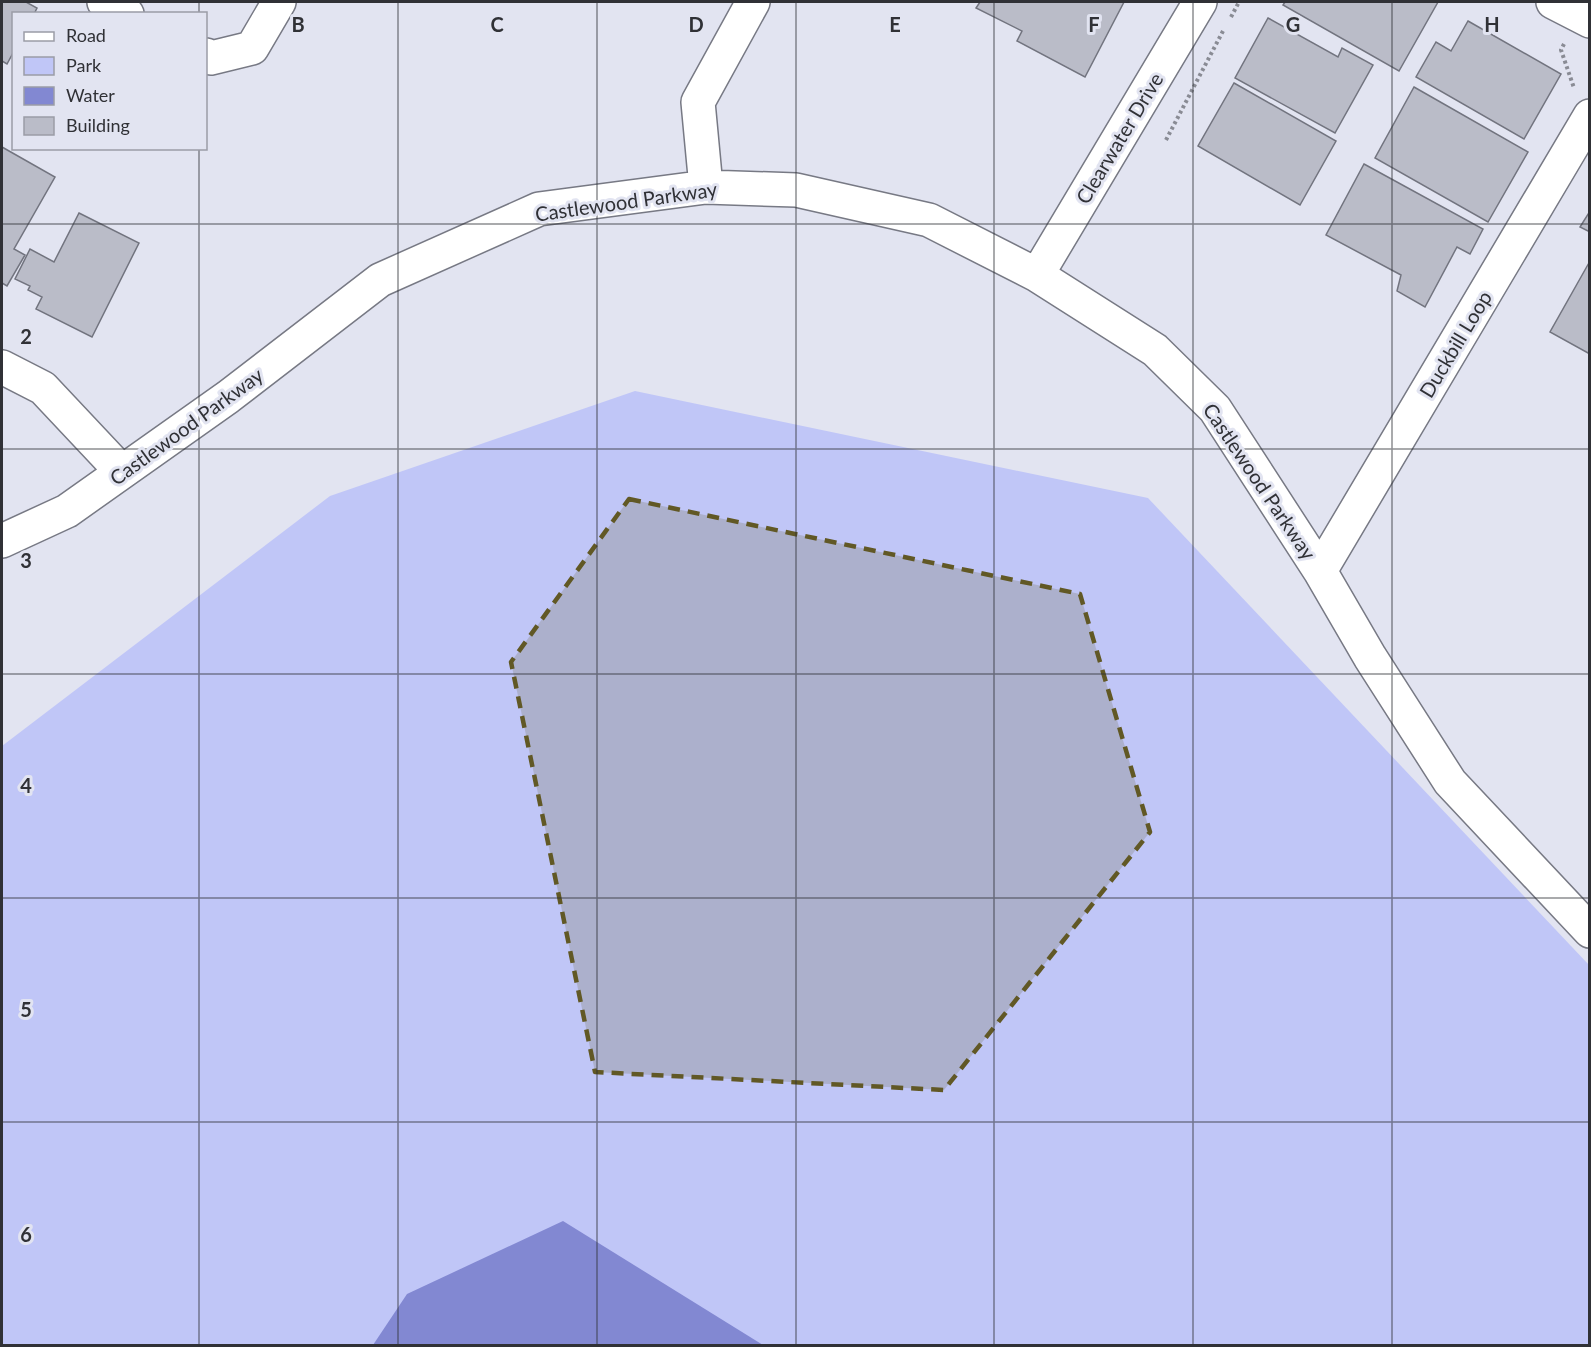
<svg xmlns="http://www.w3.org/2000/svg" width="1591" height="1347" font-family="Lato,sans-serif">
<rect width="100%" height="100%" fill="#e2e4f1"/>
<!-- green -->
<path fill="#c0c6f7" d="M635,391L1148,498L1589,965V1345L2,1346V746L330,496Z"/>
<!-- water -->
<path fill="#8288d2" d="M563,1221L763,1345H373L407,1294Z"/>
<!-- building -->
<path fill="#babcc8" stroke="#72747f" stroke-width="1.5" d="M2,2H26L37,8L34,14H14V51L7,64L2,61Z
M980,2H1124L1085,77L1017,41L1022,31L976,8Z
M1285,2H1438L1399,71L1283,5Z
M1268,18L1338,57L1342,48L1373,65L1335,133L1235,78Z
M1468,21L1561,74L1524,139L1416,77L1436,42L1451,51Z
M1234,83L1336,141L1300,205L1198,146Z
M1414,87L1528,152L1488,222L1375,158Z
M2,147L55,177L14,249L25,255L7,286L2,283Z
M1364,164L1483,229L1470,254L1457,247L1425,307L1397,291L1401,275L1326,235Z
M1590,211V232L1580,227Z
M79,213L139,243L92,337L36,309L42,297L28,290L30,286L15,279L30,249L54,262Z
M1590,261V350L1588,353L1550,332Z"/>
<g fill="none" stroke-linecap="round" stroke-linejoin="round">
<defs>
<path id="minor" d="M104,2L127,14
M1553,2L1590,21
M206,55L211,58L252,48L279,2
M706,187L698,102L753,2
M1037,275L1200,2
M2,367L43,388L122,472
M2,541L67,511L228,397L380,280L539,209L706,187L796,190L929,220L1037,275L1155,350L1215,409L1320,571L1370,657L1450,782L1590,931
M1320,571L1590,116"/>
</defs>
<!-- minor casing -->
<use href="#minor" stroke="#777984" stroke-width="36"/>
<!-- path -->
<path stroke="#898b94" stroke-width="4" stroke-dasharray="3 3" stroke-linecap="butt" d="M1231,17L1239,2
M1564,44L1561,50L1574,88
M1166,140L1223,31"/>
<!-- minor -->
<use href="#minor" stroke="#fff" stroke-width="33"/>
</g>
<!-- marked area -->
<path fill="#615825" fill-opacity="0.2" stroke="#615825" stroke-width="4.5" stroke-dasharray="12 8" stroke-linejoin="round" d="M629,499L1080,594L1150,832L944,1090L595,1072L511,662Z"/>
<!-- grid -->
<path fill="none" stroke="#303136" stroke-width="1.5" stroke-opacity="0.55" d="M199,2V14M398,2V1346M597,2V1346M796,2V1346M994,2V1346M1193,2V1346M1392,2V1346M199,148V1346M2,224H1590M2,449H1590M2,674H1590M2,898H1590M2,1122H1590"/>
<g text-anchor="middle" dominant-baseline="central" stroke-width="6" stroke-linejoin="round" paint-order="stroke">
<!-- street labels -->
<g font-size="20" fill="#303136" stroke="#e2e4f1">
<text transform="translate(1119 138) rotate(-59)">Clearwater Drive</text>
<text transform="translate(626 201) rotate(-8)">Castlewood Parkway</text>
<text transform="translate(1455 344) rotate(-59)">Duckbill Loop</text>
<text transform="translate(186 426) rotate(-36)">Castlewood Parkway</text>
<text transform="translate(1260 481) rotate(56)">Castlewood Parkway</text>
</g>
</g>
<g font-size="20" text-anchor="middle" font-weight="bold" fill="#303136" stroke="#e2e4f1" stroke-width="6" stroke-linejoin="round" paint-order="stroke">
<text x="298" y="32">B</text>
<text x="497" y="32">C</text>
<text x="696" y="32">D</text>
<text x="895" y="32">E</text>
<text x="1094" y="32">F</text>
<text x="1293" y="32">G</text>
<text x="1492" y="32">H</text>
<text x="26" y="344">2</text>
<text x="26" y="568">3</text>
<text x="26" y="793">4</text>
<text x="26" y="1017">5</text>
<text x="26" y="1242">6</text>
</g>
<!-- border -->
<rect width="1591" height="1347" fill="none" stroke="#303136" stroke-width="6"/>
<!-- legend -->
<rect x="12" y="12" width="195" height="138" fill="#e2e4f1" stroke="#9b9ca6" stroke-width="1.5"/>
<rect x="24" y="32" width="30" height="9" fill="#ffffff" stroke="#9b9ca6" stroke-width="1.5"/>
<text x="66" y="42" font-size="18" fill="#303136">Road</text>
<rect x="24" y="57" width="30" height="18" fill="#c0c6f7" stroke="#9b9ca6" stroke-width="1.5"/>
<text x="66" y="72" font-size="18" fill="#303136">Park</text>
<rect x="24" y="87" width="30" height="18" fill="#8288d2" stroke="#9b9ca6" stroke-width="1.5"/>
<text x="66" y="102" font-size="18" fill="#303136">Water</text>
<rect x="24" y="117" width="30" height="18" fill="#babcc8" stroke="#9b9ca6" stroke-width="1.5"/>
<text x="66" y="132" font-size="18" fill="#303136">Building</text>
</svg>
